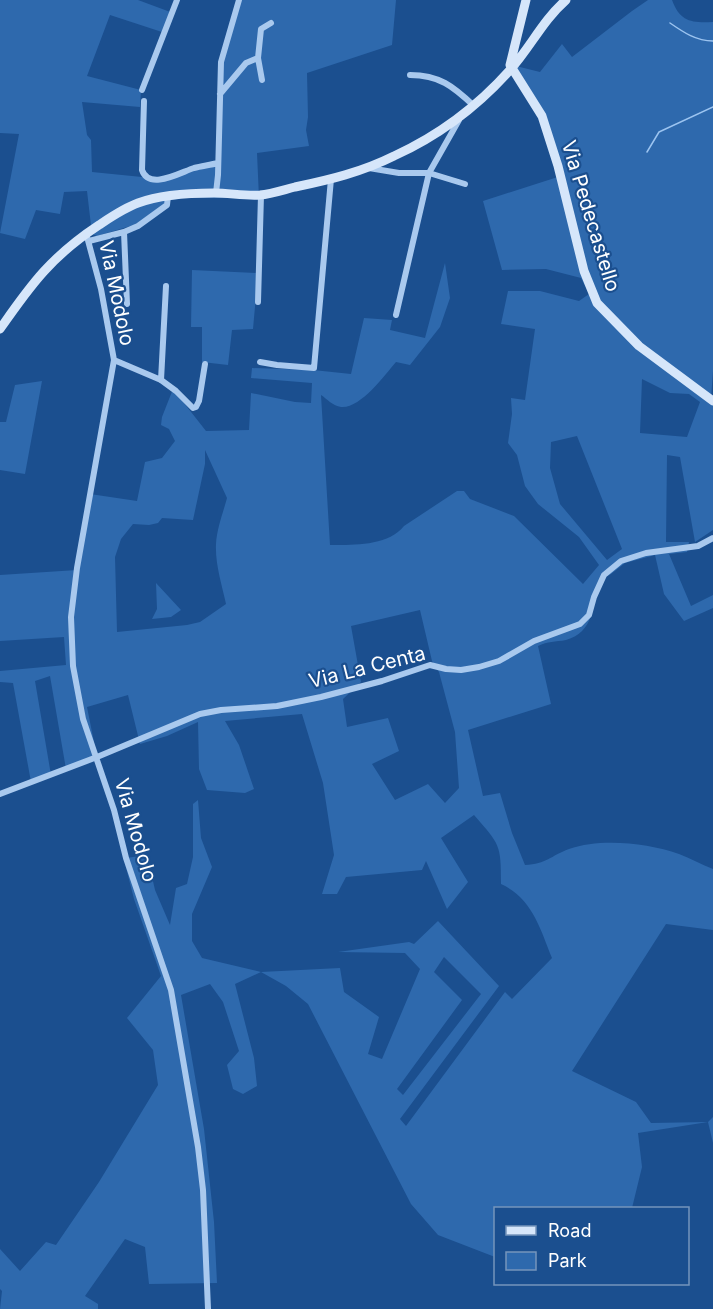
<svg xmlns="http://www.w3.org/2000/svg" width="713" height="1309" font-family="Inter,sans-serif">
<rect width="100%" height="100%" fill="#1b4f8f"/>
<!-- green -->
<path fill="#2e69ad" fill-rule="evenodd" d="M0,0H138L173,13L165,33L110,15L87,76L141,90L140,107L82,102L87,135L91,140L92,172L162,179L218,164L220,61L240,0H396L392,45L307,73L308,117L306,130L309,146L257,153L259,198H183L166,201V203L134,225L97,236L92,234L87,191L64,192L60,214L36,210L25,239L0,233L19,134L0,133Z
M648,0H672C680,22 692,23 713,22V371L711,399L713,401V530L695,542L680,457L667,455L666,542H689L687,552L669,554L691,606L713,595V608L684,621L664,594L655,555L625,563L611,574L598,581C593,606 594,632 566,640C555,642 548,641 538,646L551,704L468,730L483,796L500,793L512,833L525,865C547,864 550,856 569,849C601,838 647,843 679,854C690,858 702,865 713,869V930L666,924L572,1071L636,1102L651,1123L708,1122L713,1117V1143L708,1122L638,1133L642,1167L632,1208H496L495,1257L438,1235L411,1204L308,1004L286,986L261,972L235,984L254,1058L257,1086L243,1094L233,1089L227,1065L239,1051L223,1002L210,984L181,995L204,1129L214,1222L217,1283L149,1284L145,1247L125,1239L85,1296L98,1304V1309H0L2,1291L0,1289V1249L20,1271L46,1242L56,1245L99,1182L158,1085L153,1050L127,1018L161,976L134,899L124,860L126,858L147,855L155,890L170,925L176,888L187,884L193,857V804L198,800L201,838L212,867L192,914V941L202,958L261,972L340,968L344,992L379,1017L368,1054L382,1059L420,969L405,953L338,952L409,942L414,944L438,921L499,986L400,1119L406,1126L505,992L512,999L552,958C540,928 532,898 501,884C501,844 500,845 474,815L441,838L468,882L447,909L426,861L422,870L346,877L337,894H322L334,855L323,783L302,714L225,721L239,745L254,789L245,793L207,790L199,769L198,722L167,736L140,744L128,695L87,707L97,757L66,769L50,676L35,681L51,775L31,782L13,683L0,682V671L66,665L64,637L0,641V575L77,570L90,494L137,501L145,462L162,458L175,441L169,429L161,425L162,417L173,389L206,431L249,430L251,393L295,402L311,403L312,383L251,378L252,368L313,370L351,374L364,318L392,320L390,330L425,338L445,263L450,298L440,327L410,365L396,362C384,376 360,409 341,407C333,406 327,399 321,395L330,545C354,545 388,546 404,526L457,491H464L470,499L514,516L583,584L599,565L579,537L538,504L525,486L517,455L508,443L512,414L511,398L525,400L535,329L501,324L508,291H540L579,301L589,294L581,278L546,269L502,270L483,201L564,175L542,111L512,65L540,72L562,44L572,57L632,11ZM642,379L670,393L689,394L700,402L687,437L640,433ZM577,436L622,549L607,560L560,504L550,468L551,442ZM205,450L227,498C223,513 217,528 216,544C215,564 222,585 226,604L200,622L187,625L117,632L115,557L121,539L133,524L149,525L158,523L162,518L193,520L205,464ZM420,610L432,661L439,672L455,732L459,788L445,803L428,784L395,800L372,764L399,751L388,718L347,727L343,699L361,682L351,626ZM444,957L481,994L403,1095L397,1089L462,1000L434,972Z
M192,270L258,273L253,329L232,330L228,365L202,362V327H191Z
M42,381L25,474L0,470V422H6L15,385Z
M156,583L181,610L171,617L152,619L157,609Z"/>
<g fill="none" stroke-linecap="round" stroke-linejoin="round">
<!-- stream -->
<path stroke="#9cc4f0" stroke-width="1.5" d="M670,23C683,32 696,41 713,41
M647,152L659,132L713,107"/>
<!-- street -->
<path stroke="#a9c9ee" stroke-width="6" d="M258,58L261,29L271,23
M410,75C439,75 453,86 474,106
M142,90L177,0
M220,94L246,63L258,58L262,80
M144,101L142,170C149,191 181,172 194,168C202,166 210,165 218,163
M369,168L399,173H429L465,184
M216,193L218,175L221,62L239,0
M124,232L127,304
M86,233L101,289L114,360L77,568L71,617L73,666L83,719L114,810L126,858L171,990L198,1147L203,1190L208,1309
M89,241L124,232L138,226L167,205L168,196
M258,302L261,195
M396,315L429,173L459,120
M114,360L161,380L176,391L193,408L196,407L199,401L205,364
M260,362L277,365L314,368L331,179
M161,380L166,286
M0,794L97,757L200,714L221,710L277,706L321,697L382,681L430,665L446,669L461,670L479,667L499,661L534,641L580,624L589,615L594,597L604,575L621,561L646,553L698,546L713,538"/>
<!-- secondary -->
<path stroke="#d6e6fa" stroke-width="9" d="M526,0L510,65L542,116L558,166L584,271L597,303L639,346L713,401
M0,329C32,283 52,256 99,225C111,217 124,208 138,203C162,194 190,193 214,193C230,193 244,196 260,195C271,194 283,190 295,187C329,180 362,172 394,156C438,136 477,107 510,70C530,48 543,20 566,0"/>
</g>
<g text-anchor="middle" dominant-baseline="central" stroke-width="4.5" stroke-linejoin="round" paint-order="stroke">
<!-- street labels -->
<g font-size="20" fill="#fff" stroke="#1b4f8f">
<text transform="translate(591 216) rotate(73)">Via Pedecastello</text>
<text transform="translate(117 293) rotate(78)">Via Modolo</text>
<text transform="translate(367 667) rotate(-14)">Via La Centa</text>
<text transform="translate(136 830) rotate(74)">Via Modolo</text>
</g>
</g>
<!-- legend -->
<rect x="494" y="1207" width="195" height="78" fill="#1b4f8f" stroke="#7695bc" stroke-width="1.5"/>
<rect x="506" y="1226" width="30" height="9" fill="#d6e6fa" stroke="#7695bc" stroke-width="1.5"/>
<text x="548" y="1237" font-size="18" fill="#ffffff">Road</text>
<rect x="506" y="1252" width="30" height="18" fill="#2e69ad" stroke="#7695bc" stroke-width="1.5"/>
<text x="548" y="1267" font-size="18" fill="#ffffff">Park</text>
</svg>
